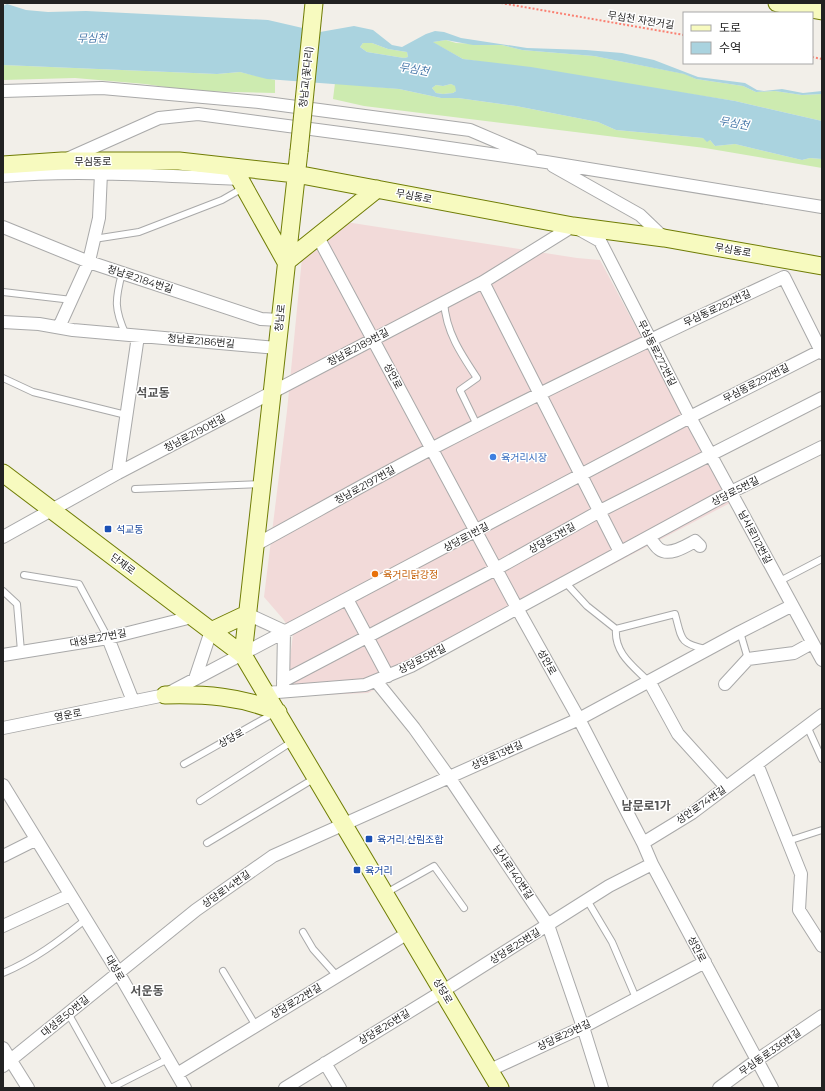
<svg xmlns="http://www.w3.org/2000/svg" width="825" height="1091" font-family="Montserrat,'Noto Sans KR',sans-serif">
<rect width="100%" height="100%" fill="#f2efe9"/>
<!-- commercial -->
<path fill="#f2dad9" d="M346,222L577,258L600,260L730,503L368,693L297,696L287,683L293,634L283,619L264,597L287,411L302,258Z"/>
<!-- grass -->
<path fill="#cdebb0" d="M446,40L456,43L502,45L522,50L594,56L685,74L696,79L743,86L756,92L775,91L802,95L822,94V121L735,101L463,59L432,42Z
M363,43H372L388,49L407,52L408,57L404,58L367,52L360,47Z
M3,65L217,74L240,72L275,80V93L192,91L145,84L75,78L3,80Z
M335,83L399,89L441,98H458L516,106L598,122L616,130L703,138L710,140L715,146L735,144L802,160L810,158L822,159V168L705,148L364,106L333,99Z
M451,84L456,86V91L453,93L443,94L436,93L432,88L436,85L443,86Z"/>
<!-- water -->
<path fill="#aad3df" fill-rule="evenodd" d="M7,4L26,10L48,12L86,11L268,20L320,32L354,26L373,30L392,45L402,47L426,34L435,31L444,32L461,38L527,48L586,50L622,53L654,60L698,77L745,83L757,90L764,91L782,89L803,93L822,91V94L802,95L775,91L756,92L743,86L696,79L684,74L594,56L522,50L502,45H473L446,40L433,42L463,59L531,67L735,101L822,121V159L810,158L802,160L735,144L715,146L710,140L707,142L703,138L616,130L598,122L516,106L458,98H441L399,89L267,79L240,72L217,74L3,65V6ZM363,43H372L388,49L407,52L408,57L404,58L367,52L360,47ZM451,84L455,86L456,91L453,93L443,94L436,93L432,88L436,85L443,86Z"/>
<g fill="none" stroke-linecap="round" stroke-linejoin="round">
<defs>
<path id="lane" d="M94,239L139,232L222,200L243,188
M122,273C115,300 114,309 126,335
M3,292L72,300
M444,302C446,332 461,354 477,378L460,390L477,425
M3,378L33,392L126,415
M135,489L260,484
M24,575L79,584L108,638
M565,582L587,606L616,629
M778,582L822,559
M3,591L17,604L21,651
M740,632L748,659
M648,681C633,666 614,653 616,629L675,614C682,639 679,643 705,649
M807,726L822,759
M184,764L274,713
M200,801L293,741
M788,841L822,830
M207,843L315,778
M386,893L434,866L464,908
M587,900L612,942L636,998
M303,932L313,949L337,976
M223,971L256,1026
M3,973C34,960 59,941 85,920
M68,1013L110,1088
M111,1088L168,1059"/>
<path id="street" d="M3,91L102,88L259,102L470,130L531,156
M67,159L159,118L198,114L401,141L546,162L822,207
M553,166L640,215L664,238
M3,176C82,169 161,176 240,179
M3,227L89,262L261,319L280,320
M318,237L517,608L579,719L643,843L652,864L772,1088
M784,277L822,353
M483,282L620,552
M3,322L39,324L73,330L277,348
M59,327L89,261L99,218L101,173
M118,473L138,336
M3,537L118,473L483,282L573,226L600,241L690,417L822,660
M649,537C652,540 655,546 659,549C669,557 686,546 695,541L700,546
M255,545C314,513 373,479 433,448C548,388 666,332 784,277
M347,599L388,676
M247,614L284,631L283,687
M108,638L133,701
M3,655L108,638L192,617
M195,679L211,631
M283,681L496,569L600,511L822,398
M376,681L414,728L449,777L548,925L583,1027L602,1088
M649,681L678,734L726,787
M725,684L748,659L794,653L812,643
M265,693L365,685L411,666L731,492L822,447
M3,728L165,695L690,417L822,350
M757,764L801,874L799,910L822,946
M3,785L118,972L185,1088
M643,843L692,813L822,715
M3,856L35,840
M3,926L70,895
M3,1048L28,1088
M325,1063L340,1088
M3,1066L196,910L273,856L579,719L740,632L791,606
M490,1070L583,1027L705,962
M177,1074L408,933
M285,1088L443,991L609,886L652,864
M719,1088L757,1060L822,1016"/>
<path id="secondary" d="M777,3L822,11
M3,165L62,161H179L296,174L573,226L664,238L822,266
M233,167L286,262L377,189
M3,473L243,655L500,1088
M211,631L247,614
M243,655L299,151
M165,695C204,694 241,696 278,712"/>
</defs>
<!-- lane casing -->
<use href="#lane" stroke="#a9a9a9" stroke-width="8"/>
<!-- street casing -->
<use href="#street" stroke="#a9a9a9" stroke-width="14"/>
<!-- secondary casing -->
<use href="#secondary" stroke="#707d05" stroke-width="19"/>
<!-- path -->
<path stroke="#fa8072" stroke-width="2" stroke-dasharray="2 2" stroke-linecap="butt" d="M501,3L684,35
M812,57L822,59"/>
<!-- lane -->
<use href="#lane" stroke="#fff" stroke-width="6"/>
<!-- street -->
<use href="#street" stroke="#fff" stroke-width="12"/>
<!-- secondary -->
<use href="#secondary" stroke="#f7fabf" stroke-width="17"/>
<defs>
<path id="secondary-bridge" d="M299,151L314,3"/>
</defs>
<!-- secondary-bridge casing -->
<use href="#secondary-bridge" stroke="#707d05" stroke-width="19" stroke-linecap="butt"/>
<!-- secondary-bridge -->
<use href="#secondary-bridge" stroke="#f7fabf" stroke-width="17"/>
</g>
<!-- markers -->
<circle fill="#3f7fe0" stroke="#fff" stroke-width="1.5" cx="493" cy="457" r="4"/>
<g fill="#1a4fb4" stroke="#fff" stroke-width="1.5">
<rect x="104" y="525" width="8" height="8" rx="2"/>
<rect x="365" y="835" width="8" height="8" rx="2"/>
<rect x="353" y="866" width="8" height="8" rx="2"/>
</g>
<circle fill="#e8710a" stroke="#fff" stroke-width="1.5" cx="375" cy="574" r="4"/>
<g text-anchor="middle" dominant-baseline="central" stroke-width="3" stroke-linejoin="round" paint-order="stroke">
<!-- street labels -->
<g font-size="10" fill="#222" stroke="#fff">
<text transform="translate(641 20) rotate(9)">무심천 자전거길</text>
<text transform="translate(306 77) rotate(-84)">청남교(꽃다리)</text>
<text x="93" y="161">무심동로</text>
<text transform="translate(414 196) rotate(11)">무심동로</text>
<text transform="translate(733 250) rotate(10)">무심동로</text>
<text transform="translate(140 279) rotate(18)">청남로2184번길</text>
<text transform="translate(717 308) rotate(-25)">무심동로282번길</text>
<text transform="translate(280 318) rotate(-84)">청남로</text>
<text transform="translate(201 341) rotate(5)">청남로2186번길</text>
<text transform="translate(358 347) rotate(-28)">청남로2189번길</text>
<text transform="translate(657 353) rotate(63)">무심동로272번길</text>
<text transform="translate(393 376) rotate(62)">성안로</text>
<text transform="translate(756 383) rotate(-27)">무심동로292번길</text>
<text transform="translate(195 433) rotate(-28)">청남로2190번길</text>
<text transform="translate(365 485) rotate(-29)">청남로2197번길</text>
<text transform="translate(735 491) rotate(-27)">상당로5번길</text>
<text transform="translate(466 537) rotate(-28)">상당로1번길</text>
<text transform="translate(755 537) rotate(62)">남사로112번길</text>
<text transform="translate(552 538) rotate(-29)">상당로3번길</text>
<text transform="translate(123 564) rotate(37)">단재로</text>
<text transform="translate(98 638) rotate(-11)">대성로27번길</text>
<text transform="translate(422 659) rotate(-27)">상당로5번길</text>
<text transform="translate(547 662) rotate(61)">성안로</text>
<text transform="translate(68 715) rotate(-11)">영운로</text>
<text transform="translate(231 738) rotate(-29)">상당로</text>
<text transform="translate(497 755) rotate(-24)">상당로13번길</text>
<text transform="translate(701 805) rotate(-35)">성안로74번길</text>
<text transform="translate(513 872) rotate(56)">남사로140번길</text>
<text transform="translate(226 889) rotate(-35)">상당로14번길</text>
<text transform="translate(515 946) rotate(-32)">상당로25번길</text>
<text transform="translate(697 949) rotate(62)">성안로</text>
<text transform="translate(115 968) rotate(59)">대성로</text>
<text transform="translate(443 991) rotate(59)">상당로</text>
<text transform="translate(296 1001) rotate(-31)">상당로22번길</text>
<text transform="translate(65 1016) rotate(-39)">대성로50번길</text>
<text transform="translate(384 1027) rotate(-31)">상당로26번길</text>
<text transform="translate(564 1035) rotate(-25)">상당로29번길</text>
<text transform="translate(770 1052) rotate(-35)">무심동로336번길</text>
</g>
<!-- shop labels -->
<g font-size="10" fill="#366cbe" stroke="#fff" text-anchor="start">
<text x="501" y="457">육거리시장</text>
</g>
<!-- transit labels -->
<g font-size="10" fill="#164399" stroke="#fff" text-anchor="start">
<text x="116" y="529">석교동</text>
<text x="377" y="839">육거리.산림조합</text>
<text x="365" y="870">육거리</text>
</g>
<!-- food labels -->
<g font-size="10" fill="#c56008" stroke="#fff" text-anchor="start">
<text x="383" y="574">육거리닭강정</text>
</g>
<!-- water labels -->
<g font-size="11" font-style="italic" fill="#4a7aab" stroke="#fff">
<text transform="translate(92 38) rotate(-1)">무심천</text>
<text transform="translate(414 69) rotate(10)">무심천</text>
<text transform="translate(734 123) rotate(10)">무심천</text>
</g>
<!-- quarter labels -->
<g font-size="12" font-weight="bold" fill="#555" stroke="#fff">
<text x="153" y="392">석교동</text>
<text x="646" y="805">남문로1가</text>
<text x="147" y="990">서운동</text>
</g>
</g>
<!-- border -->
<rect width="825" height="1091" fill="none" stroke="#222222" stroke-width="8"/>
<!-- legend -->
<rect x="683" y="12" width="130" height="52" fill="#ffffff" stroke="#a7a7a7"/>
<rect x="691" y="25" width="20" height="6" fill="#f7fabf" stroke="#a7a7a7"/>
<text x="719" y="32" font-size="12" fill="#222222">도로</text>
<rect x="691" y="42" width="20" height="12" fill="#aad3df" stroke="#a7a7a7"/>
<text x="719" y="52" font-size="12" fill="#222222">수역</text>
</svg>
